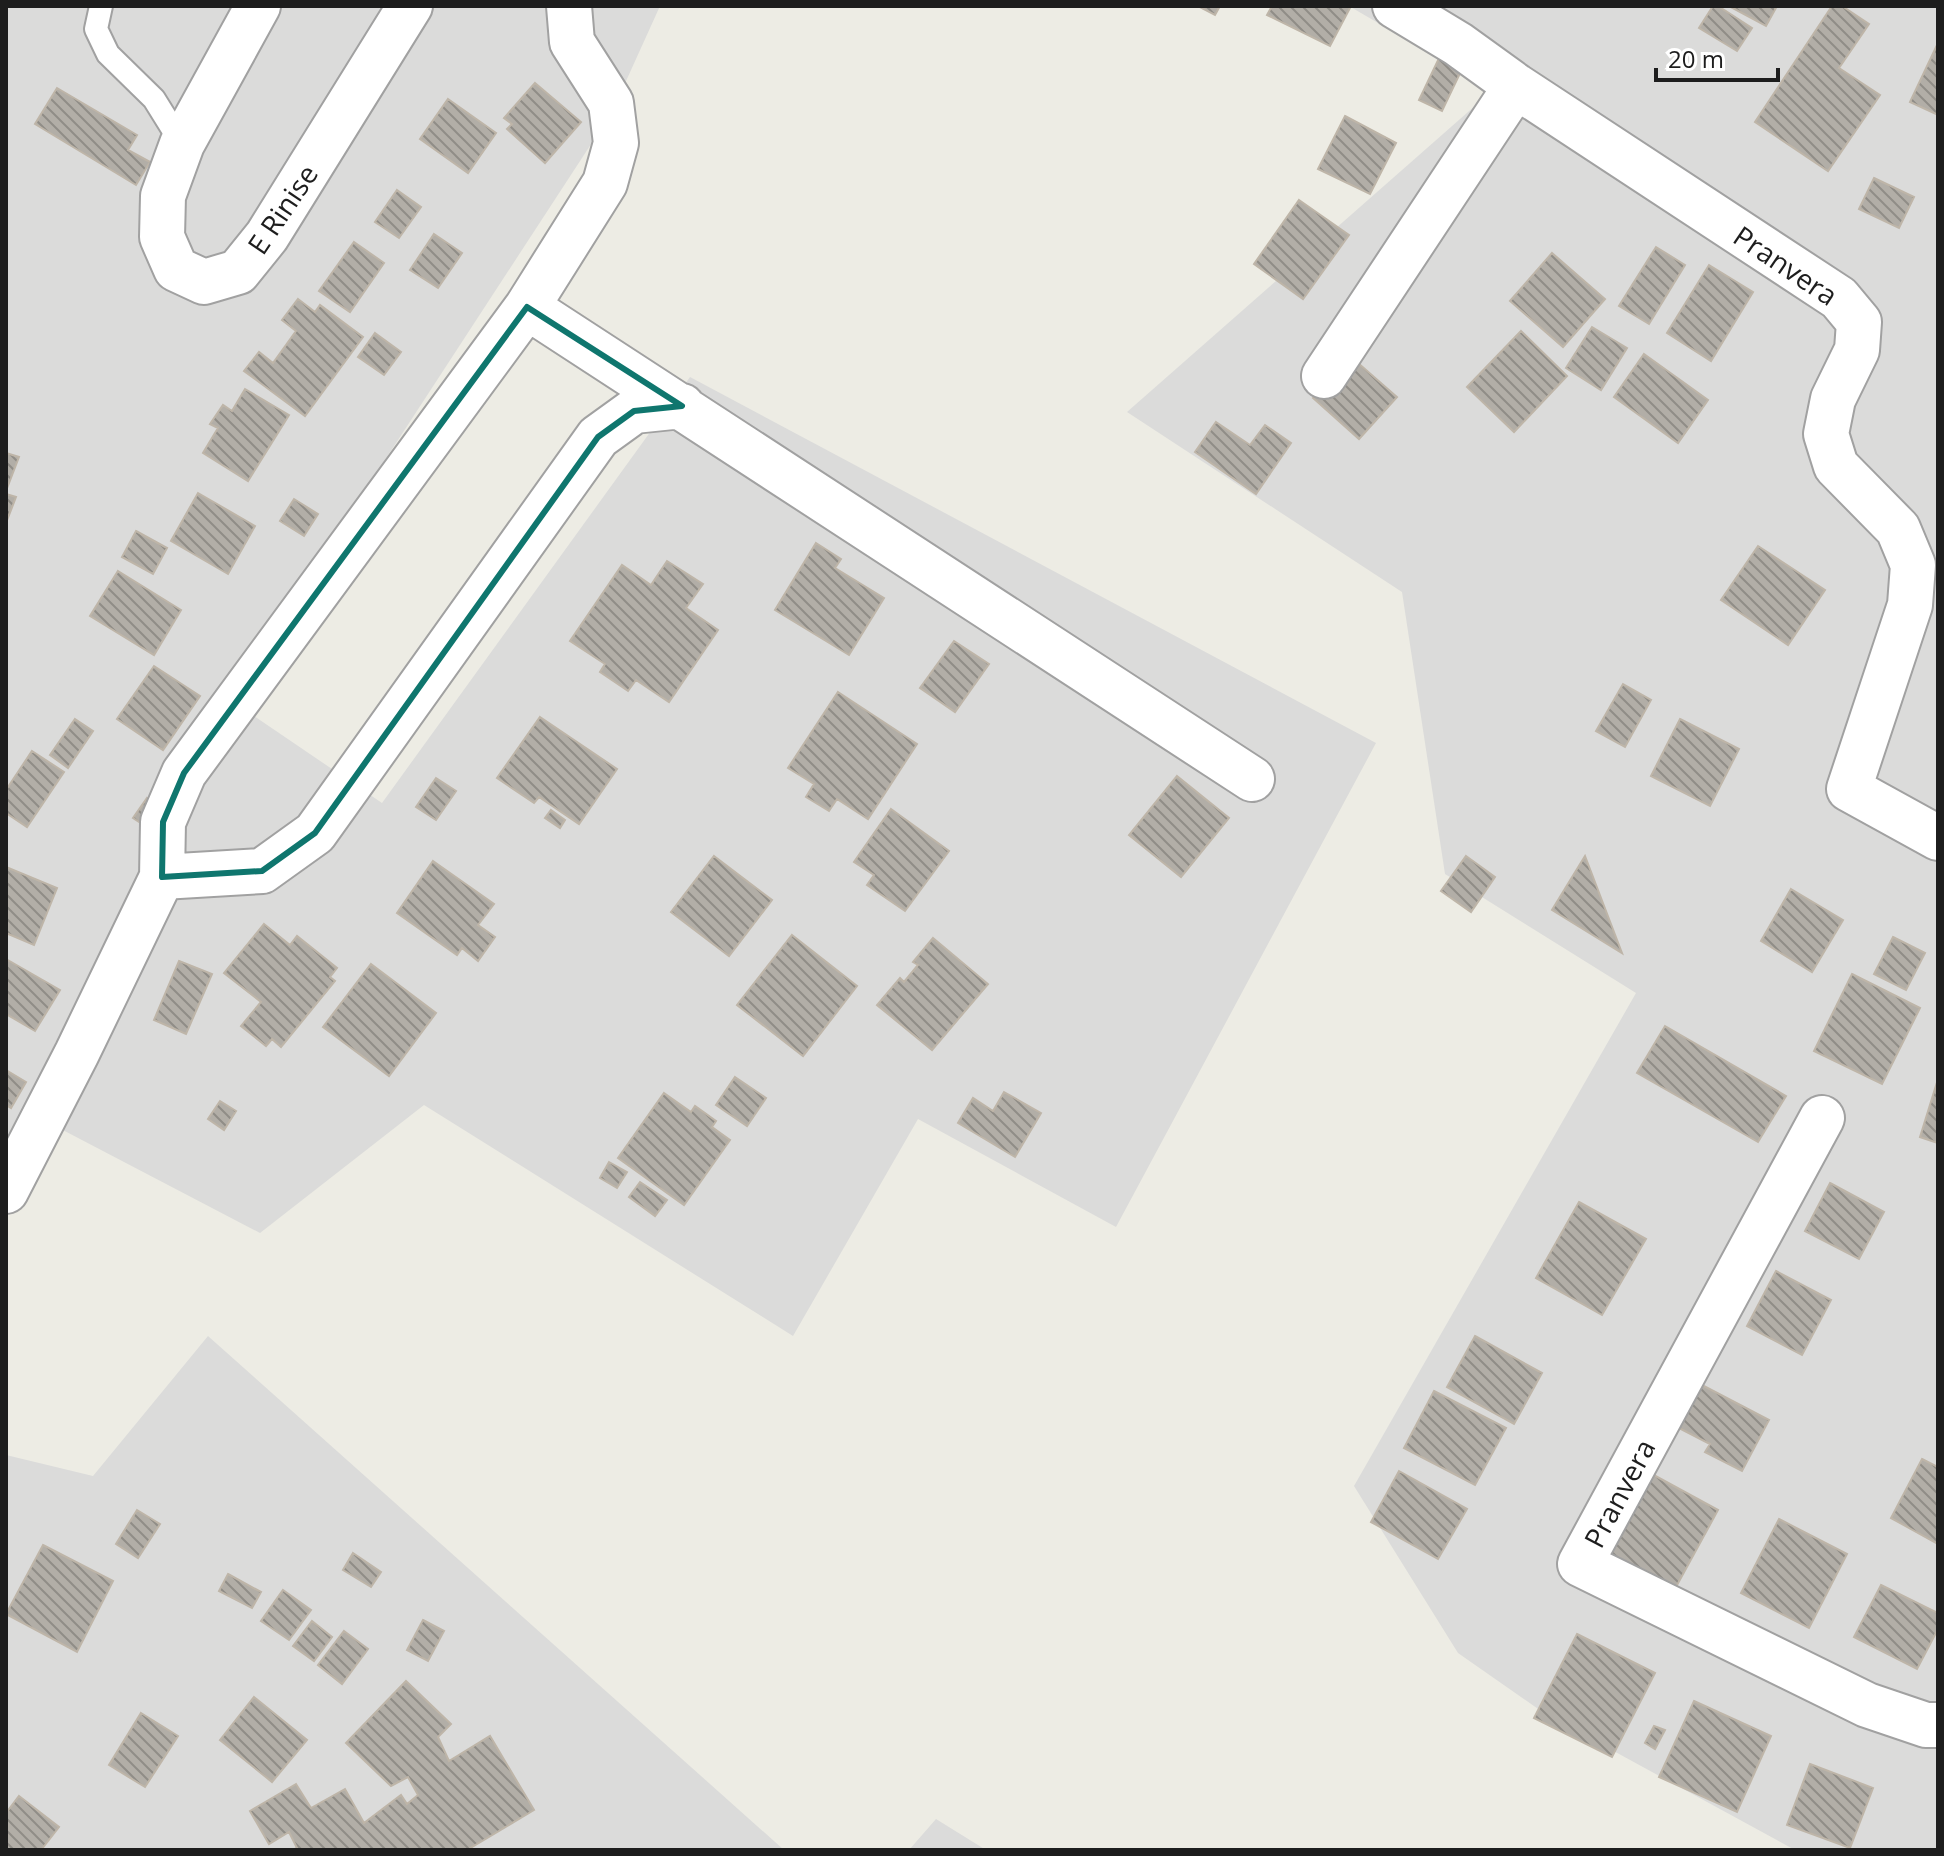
<svg xmlns="http://www.w3.org/2000/svg" width="1944" height="1856" font-family="'Open Sans',sans-serif">
<defs>
<pattern id="building-back-hatch" width="6" height="6" patternUnits="userSpaceOnUse" patternTransform="scale(2)"><rect width="6" height="6" fill="#b2aea7"/><path d="M-1 5l2 2M0 0l6 6M5-1l2 2" fill="none" stroke="#908d87"/></pattern>
</defs>
<rect width="100%" height="100%" fill="#edece4"/>
<!-- residential -->
<path fill="#dbdbda" d="M6,6H660L612,112L229,699L382,803L690,377L1376,743L1116,1227L918,1119L793,1336L424,1105L260,1233L36,1116L6,1169Z
M1349,6H1938V1850H1795L1544,1713L1458,1653L1354,1486L1636,993L1445,874L1402,592L1127,412L1493,90Z
M208,1336L784,1850H6V1455L93,1476Z
M936,1819L986,1850H909Z"/>
<!-- building -->
<path fill="url(#building-back-hatch)" stroke="#beb5a8" stroke-width="2" d="M1198,6H1220L1215,15Z
M1272,6H1351L1330,46L1267,15Z
M1713,6H1718L1752,28L1737,51L1699,28Z
M1729,6H1777L1766,26Z
M1832,6H1842L1869,24L1839,68L1880,95L1828,171L1755,122Z
M1938,43V115L1910,102Z
M1440,56L1463,67L1442,111L1419,100Z
M535,83L581,122L545,163L507,129L512,124L504,118Z
M57,88L137,135L128,150L150,162L136,185L35,124Z
M448,99L496,133L468,173L420,139Z
M1345,116L1396,143L1370,194L1318,169Z
M1874,178L1914,197L1899,228L1859,209Z
M397,190L421,207L399,238L375,222Z
M1299,200L1349,235L1303,299L1254,264Z
M434,234L462,253L438,288L410,270Z
M354,242L384,263L350,312L319,291Z
M1656,247L1685,265L1649,324L1619,306Z
M1552,253L1605,299L1563,347L1510,301Z
M1709,265L1753,292L1711,361L1667,333Z
M298,299L315,312L320,305L363,337L305,416L244,371L259,352L273,363L296,331L282,320Z
M1592,327L1627,348L1601,390L1566,368Z
M1521,331L1567,376L1514,432L1467,387Z
M375,333L401,352L384,375L358,357Z
M1644,354L1708,400L1678,443L1614,397Z
M1350,356L1397,397L1359,439L1313,398Z
M245,389L289,415L248,481L203,453L218,428L210,424L223,405L232,411Z
M1216,422L1250,445L1265,425L1291,443L1256,494L1195,452Z
M6,453L19,457L6,491Z
M198,493L255,526L228,574L171,541Z
M6,494L16,497L6,523Z
M294,499L318,514L304,536L280,521Z
M136,531L167,548L153,574L122,557Z
M816,543L841,559L835,568L884,598L849,655L775,610Z
M1758,546L1825,590L1788,645L1721,600Z
M667,561L703,584L686,608L718,630L669,702L636,680L628,691L600,672L605,664L570,641L622,565L651,585Z
M118,571L181,610L154,655L90,616Z
M954,641L989,664L955,712L920,688Z
M154,666L200,696L163,750L117,719Z
M1623,684L1651,700L1625,747L1596,731Z
M838,692L917,744L868,819L837,799L829,811L806,797L814,784L788,768Z
M540,717L617,769L579,824L539,797L534,803L497,778Z
M75,719L93,731L68,768L50,755Z
M1680,719L1739,749L1710,806L1651,776Z
M32,751L64,772L27,827L6,813V790Z
M1177,776L1229,818L1181,877L1129,835Z
M436,778L456,791L436,820L416,807Z
M147,798L159,807L145,826L133,818Z
M891,809L949,851L905,911L867,885L874,875L854,862Z
M551,810L565,820L560,828L545,818Z
M714,856L772,900L729,956L671,912Z
M1466,856L1495,877L1471,912L1441,891Z
M1585,856L1622,953L1552,910Z
M433,861L494,904L478,925L495,937L478,961L462,948L457,955L397,913Z
M6,867L57,888L34,945L6,933Z
M1791,889L1843,920L1812,972L1761,941Z
M264,924L290,945L297,936L337,968L330,977L335,981L281,1047L272,1039L266,1046L241,1026L261,1002L224,973Z
M792,935L857,986L803,1056L737,1005Z
M1893,937L1925,953L1906,990L1874,974Z
M933,938L988,984L932,1050L877,1005L900,978L904,982L918,965L913,962Z
M6,959L60,990L35,1031L6,1014Z
M179,961L212,974L186,1034L154,1020Z
M371,964L436,1013L389,1076L323,1027Z
M1852,974L1920,1008L1882,1084L1814,1051Z
M1665,1026L1786,1096L1758,1142L1637,1073Z
M6,1070L26,1082L11,1108L6,1105Z
M735,1077L766,1098L747,1126L716,1105Z
M1938,1079V1143L1920,1137Z
M1004,1092L1041,1113L1015,1157L958,1123L973,1098L993,1111Z
M664,1093L691,1112L695,1106L716,1121L712,1127L730,1140L684,1205L618,1158Z
M220,1101L236,1111L224,1130L208,1119Z
M609,1162L627,1172L617,1188L600,1178Z
M640,1182L667,1200L655,1216L629,1197Z
M1830,1183L1884,1212L1859,1259L1805,1231Z
M1579,1202L1646,1239L1602,1315L1536,1278Z
M1776,1271L1831,1300L1802,1355L1747,1326Z
M1475,1336L1542,1373L1514,1424L1447,1387Z
M1700,1384L1769,1420L1742,1471L1705,1452L1710,1444L1677,1427Z
M1434,1391L1506,1428L1475,1485L1404,1448Z
M1922,1459L1938,1467V1544L1891,1518Z
M1399,1471L1467,1509L1438,1559L1371,1522Z
M1650,1473L1718,1510L1670,1598L1602,1561Z
M137,1510L160,1524L138,1558L116,1544Z
M1779,1519L1847,1554L1809,1628L1741,1593Z
M43,1545L113,1581L77,1652L6,1614Z
M353,1553L381,1572L371,1587L343,1570Z
M228,1574L261,1592L252,1608L219,1591Z
M1881,1585L1938,1613V1629L1917,1669L1854,1637Z
M283,1590L311,1610L289,1640L261,1621Z
M423,1620L444,1631L428,1661L407,1650Z
M312,1621L332,1637L314,1661L293,1646Z
M344,1631L368,1649L342,1684L318,1665Z
M1577,1634L1655,1673L1612,1757L1534,1718Z
M406,1681L451,1724L438,1737L449,1761L490,1736L534,1810L467,1850H293L297,1848L289,1832L269,1844L250,1811L296,1784L311,1808L345,1789L364,1823L401,1795L407,1804L418,1795L408,1777L391,1786L346,1743Z
M254,1697L307,1740L272,1782L220,1740Z
M1694,1701L1771,1736L1737,1812L1659,1777Z
M141,1713L178,1736L145,1787L109,1765Z
M1654,1726L1665,1730L1655,1749L1645,1743Z
M1810,1764L1873,1788L1850,1848L1787,1825Z
M19,1796L59,1827L41,1850H6V1813Z"/>
<g fill="none" stroke-linecap="round" stroke-linejoin="round">
<defs>
<path id="lane" d="M101,6L96,29L108,54L154,99L182,144"/>
<path id="street" d="M258,6L182,144L163,196L162,237L176,269L204,282L238,272L267,236L410,6
M1395,6L1458,44L1516,86L1839,298L1859,322L1857,350L1833,399L1826,434L1836,466L1898,529L1913,565L1910,605L1849,789L1938,838
M527,307L1252,779
M1324,376L1516,86
M162,877L262,871L315,833L598,437L634,411L682,406
M1822,1118L1580,1564L1867,1705L1926,1725H1938
M6,1191L77,1053L162,877L163,822L184,773L527,307L605,183L616,143L611,103L572,42L569,6"/>
</defs>
<!-- lane casing -->
<use href="#lane" stroke="#a1a1a1" stroke-width="26"/>
<!-- street casing -->
<use href="#street" stroke="#a1a1a1" stroke-width="48"/>
<!-- lane -->
<use href="#lane" stroke="#fff" stroke-width="22"/>
<!-- street -->
<use href="#street" stroke="#fff" stroke-width="44"/>
</g>
<!-- marked area -->
<path fill="none" stroke="#0f766e" stroke-width="6" stroke-linejoin="round" d="M527,307L682,406L634,411L598,437L315,833L262,871L162,877L163,822L184,773Z"/>
<g text-anchor="middle" dominant-baseline="central" stroke-width="7" stroke-linejoin="round" paint-order="stroke">
<!-- street labels -->
<g font-size="28" fill="#1d1d1d" stroke="#fff">
<text transform="translate(282 209) rotate(-56)">E Rinise</text>
<text transform="translate(1786 265) rotate(34)">Pranvera</text>
<text transform="translate(1619 1493) rotate(-62)">Pranvera</text>
</g>
</g>
<!-- border -->
<rect width="1944" height="1856" fill="none" stroke="#1d1d1d" stroke-width="16"/>
<!-- scale -->
<path d="M1656 68v12h122v-12" fill="none" stroke="#1d1d1d" stroke-width="4"/>
<text x="1668" y="68" font-size="24" fill="#1d1d1d" stroke="#ffffff" stroke-width="6" paint-order="stroke">20 m</text>
</svg>
